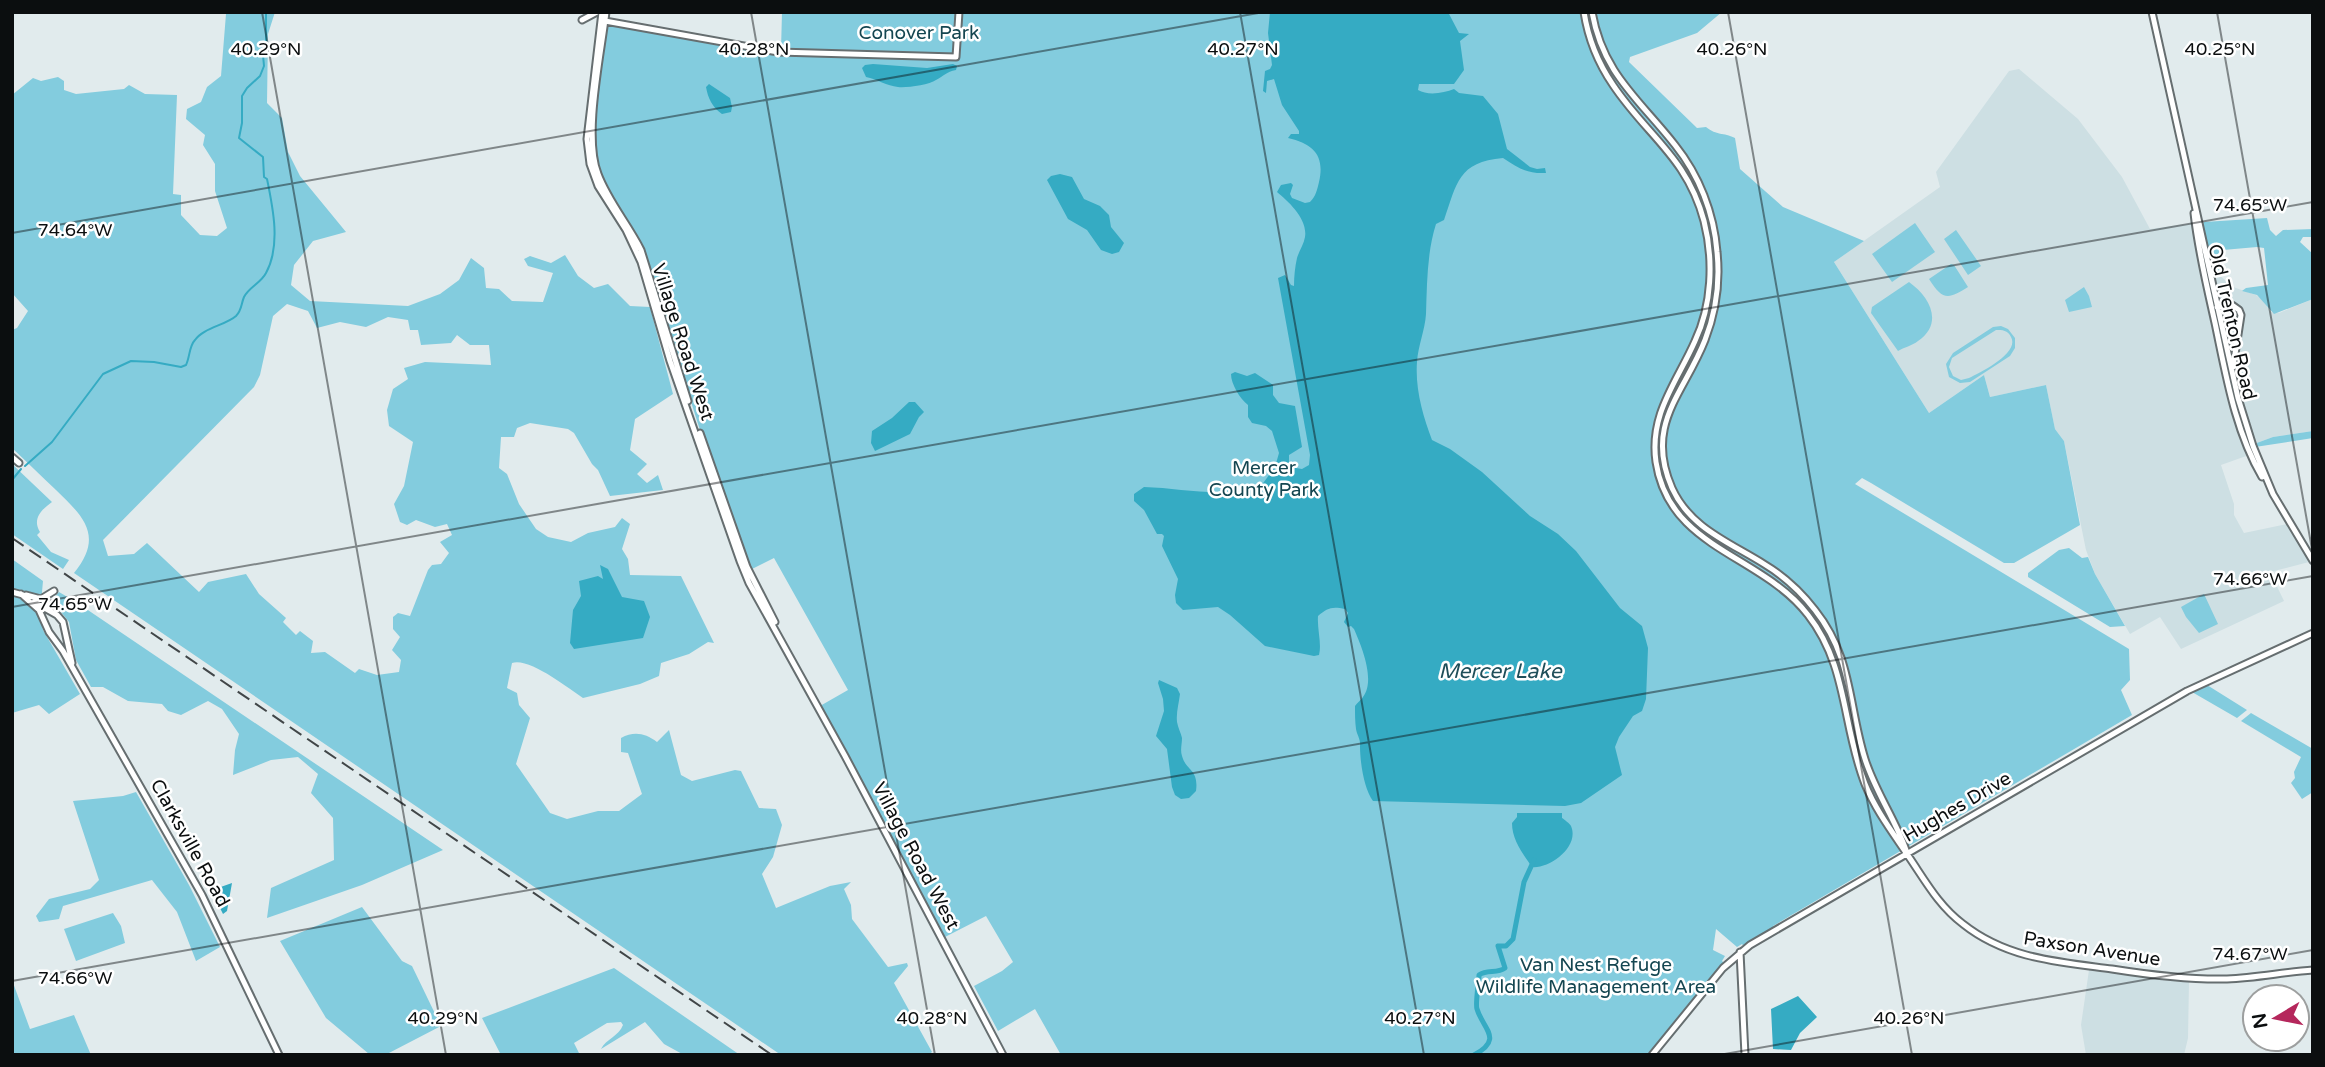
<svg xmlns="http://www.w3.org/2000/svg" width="2325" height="1067" font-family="'Varela Round',sans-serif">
<rect width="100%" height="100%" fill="#e1ebed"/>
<!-- built -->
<path fill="#cddfe3" d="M2019,69L2078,119L2122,177L2150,229L2193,223L2206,293L2249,455L2221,465L2234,504V515L2244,533L2287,524L2309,562L2270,572L2284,601L2181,649L2160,617L2130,634L2095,574L2086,550L2064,441L2055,429L2046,385L1990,397L1984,375L1929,413L1834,262L1940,187L1936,172L2009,71Z
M2210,267L2233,287L2256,295L2267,304L2270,312L2279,313L2313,299V431L2273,437L2254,444L2238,389Z
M2089,970L2189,982L2188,1038L2184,1055H2086L2081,1025Z"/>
<!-- green -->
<path fill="#83ccde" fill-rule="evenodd" d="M224,12H275L268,34L267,103L282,118L288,152L300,176L346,232L313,241L294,265L291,285L310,301L408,306L440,294L459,280L471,258L484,268L486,288L499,289L512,301L543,302L553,273L528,266L524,259L530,256L551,263L565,255L578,276L594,288L608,284L630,306L650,307L673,394L635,419L630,450L647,464L637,474L647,483L658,475L663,490L610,496L598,470L592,464L574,433L568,429L530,423L517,428L514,437H501L499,468L507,474L519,504L536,529L548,537L571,542L588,533L615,527L622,518L630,524L622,549L628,559L630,575L681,576L714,643L708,642L689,654L661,663L659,676L640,684L583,698C568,688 529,657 512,663L507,688L517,693L519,705L530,718L516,764L550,813L567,819L598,811H619L642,794L628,753L621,752V738C634,731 645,733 657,742L669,730L681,775L692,781L735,770L741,771L759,808L776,809L782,825L773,857L762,874L776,908L830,886L851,882L844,889L851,905L852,919L888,967L907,963L908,966L894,983L932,1052L928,1055H781L74,573C104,536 84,517 56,490C41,476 27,462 12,448V330L17,328L28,311L12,293V95L33,78L41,81L58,77L64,81V90L76,94L124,89L129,85L145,94L177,95L173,194L181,195V215L200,235L217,236L227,228L215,191V164L203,145L205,135L186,119L187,109L201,102L207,87L221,76L226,14ZM287,304L308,311L317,328L340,322L366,327L388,317L408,320L410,330H418L421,345L451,343L457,335L470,345H489L491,365L425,362L404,368L408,379L393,389L387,410L389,426L413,442L404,486L394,504L400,522L407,525L416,520L435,527L447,524L452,535L440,542L449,553L441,564L432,565L428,570L410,616L398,613L393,617V629L400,637L392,650L401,660L399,672L377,675L359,669L355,673L325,652L311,653L313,641L300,631L296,635L283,622L286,618L259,594L246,574L208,582L199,592L147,543L134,554L108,556L103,540L254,387L260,375L273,316Z
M782,12H956L954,50L950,55L781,50Z
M960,12H1722L1697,33L1630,57L1629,62L1697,128L1706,127C1717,136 1723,132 1735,138L1740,169L1783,207L1864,241L1834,262L1929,413L1984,375L1990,397L2046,385L2055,429L2064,441L2080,525L2014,563H2004L1871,483L1862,478L1855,484L2129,649L2130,680L2121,690L2132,715L1773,926L1775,929L1745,948L1742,944L1737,947L1716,929L1713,950L1725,956L1722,961L1724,963L1648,1055H1061L1035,1009L998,1031L974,986L1002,971L1013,962L986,916L945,937L820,706L848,690L774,558L750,570L699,427L645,256L635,233L596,167L592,141L604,31L606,25L610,24L783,54L957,59Z
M2267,218L2270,230L2276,236L2283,230L2313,229V237H2303L2300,242L2313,254V299L2274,314L2257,295L2242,291L2246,288L2268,285L2264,248L2257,247L2223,250L2219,270L2220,277L2210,267L2200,228L2204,222Z
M1915,223L1935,252L1892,282L1872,254Z
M1956,230L1981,266L1968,275L1944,239Z
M1951,264L1954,265L1968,287C1948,300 1942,300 1929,279Z
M1909,282C1930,297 1944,323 1918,341C1912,346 1904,347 1898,351L1871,313L1872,307Z
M2084,287L2089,296L2092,307L2069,312L2065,300Z
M2001,326L2008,329L2015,338V348L2010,356L1970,382L1960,383L1949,377L1946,364L1953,353L1993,327ZM1996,330C2002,330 2008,330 2011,337C2020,353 1981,372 1969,378L1961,380L1953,376L1949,367L1952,358Z
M2313,431V438L2255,447L2254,444L2273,437Z
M12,464L52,502C41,510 32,519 40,532L37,535L51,552L69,560L63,569L12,534Z
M2069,548L2082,558L2088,557L2095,574L2125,626L2110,627L2028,577V573L2059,550Z
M12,559L43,581L40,614L43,630L80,694L49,714L39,705L12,713Z
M59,592L76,602L443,850L362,885L267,918L271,888L334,860L333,818L311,793L318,774L298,757L271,760L233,775L235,750L239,734L222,709L208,701L181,715L168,711L162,704L128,701L103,687H91L76,660L69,622L57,607L56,600L53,598Z
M2204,594L2218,624L2199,633L2186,617L2181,607Z
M2207,685L2247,710L2237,718L2192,692Z
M2251,713L2313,749V792L2302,799L2291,783L2295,778L2294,772L2301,757L2241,721Z
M136,792L189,885L220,947L196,961L177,912L152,880L63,906L59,919L39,922L36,916L49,899L90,889L99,880L73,801L123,796Z
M362,907L402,961L412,966L441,1026L387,1054H369L326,1018L280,941Z
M113,913L121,926L125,943L76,961L64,929Z
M614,968L740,1055H684L664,1044L645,1022L601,1049C606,1039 619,1036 623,1025L621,1022L607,1023L574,1043L580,1055H501L482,1018Z
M12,980L30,1029L74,1015L91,1055H12Z"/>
<!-- water -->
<path fill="#35abc3" d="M1270,12H1448L1459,33L1469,34L1460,41L1464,70L1454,84H1419L1418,90C1428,96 1444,93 1454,89L1459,93L1483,96L1498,114L1507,149L1530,167L1537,169L1545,168L1546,173C1527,174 1518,168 1503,158C1458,162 1457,183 1444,220L1436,224C1427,252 1427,284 1426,314C1425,330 1418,346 1417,362C1415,389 1423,416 1432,440L1450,449L1482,472L1530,516L1558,534L1576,551L1620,608L1642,626L1648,648L1646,699L1642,711L1633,716L1619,737L1615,747L1622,775L1581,803L1565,806L1373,801C1364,789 1360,762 1360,746C1361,740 1357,735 1356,729C1355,722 1355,714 1355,706C1357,703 1361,700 1363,697C1376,680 1361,645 1354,629L1351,626L1348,627L1344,622L1348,613L1345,609C1332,606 1327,608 1318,616C1317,629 1322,644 1319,655L1314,656L1265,646L1230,615L1218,607L1183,610L1176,603L1175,595L1178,579L1162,546L1164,536L1162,534H1157L1144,510L1134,501V494L1144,487C1183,488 1222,499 1261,486L1275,467L1279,453L1272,431L1266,426L1252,423L1248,417V405C1240,399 1231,384 1231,374L1235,372L1247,376L1255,373L1273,385V395L1279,403L1295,406L1302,447L1289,455V463L1296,468L1302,469L1309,465L1310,455L1278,278L1285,275L1291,285L1294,286C1294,276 1295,267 1297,258C1299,251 1304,244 1305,237C1308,219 1288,201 1277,192L1281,185L1291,183L1293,185L1290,194L1292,198L1305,203L1310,202C1316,196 1317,190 1319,182C1325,156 1314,144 1288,138L1291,134H1299V131L1282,105L1274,79L1267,81L1266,93L1263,91L1265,71L1270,69L1272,65L1268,33Z
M873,64L927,68L953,64L957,66L956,70C946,72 944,76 936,80C929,85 906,88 898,87C887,86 877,79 866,77L862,68L865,65Z
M709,84L730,98L732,107L731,112L722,114C712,107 708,98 706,87Z
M1060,174L1072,177L1084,199L1100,206L1109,215L1111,227L1124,243L1119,252L1112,254L1101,250L1087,230L1068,219L1047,180L1051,176Z
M909,402H915L924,412L919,417L910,434L875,451L871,443L872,431L892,418Z
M600,565L608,569L622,597L644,601L650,617L643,638L574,649L570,643L573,610L581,596L579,581L598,576L603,579Z
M1159,680L1177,688L1180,694C1179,703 1176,712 1177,722C1178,728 1181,733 1182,738C1182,744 1180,750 1182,756C1186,771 1199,769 1196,791L1189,798L1181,799L1175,795L1172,787L1167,749L1156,736L1164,711L1163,699L1158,683Z
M1517,813H1562V818C1564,819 1570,824 1571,826C1580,847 1549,869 1532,867C1523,854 1512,840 1512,823L1517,817Z
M232,883L227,911L223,914L215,898V889Z
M1798,996L1817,1017L1800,1033L1791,1050L1773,1049L1771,1009Z"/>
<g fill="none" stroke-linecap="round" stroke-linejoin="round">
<!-- stream -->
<path stroke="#35abc3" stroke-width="2" d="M25,466L52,442L103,374L131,361L154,362L181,367L186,365C190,357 189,346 195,340C203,328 226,325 236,316C242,310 241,304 244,297C249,287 261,283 266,273C281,246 273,208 267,179L264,177L263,157L239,138L242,123V96L247,88L260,76L264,66L263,55L266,41V12
M12,480L21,469"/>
<!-- river -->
<path stroke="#35abc3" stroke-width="5" d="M1474,1055C1504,1039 1483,1029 1477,1009C1475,1004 1479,982 1479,975C1487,969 1497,974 1505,968L1498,946H1506L1513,939L1524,882L1534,860"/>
<defs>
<path id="secondary" d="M602,12L587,139L590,164L598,186L626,230L641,262L670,361L740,561L749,583L845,756L1003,1055
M606,12C601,55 583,136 598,174C608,201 628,224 641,250L688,401
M1584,12C1588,38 1598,63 1613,85C1647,136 1687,157 1704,221C1714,260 1712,305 1695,341C1677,382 1649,414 1656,462C1669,549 1761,554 1808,615C1848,666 1842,726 1865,784C1876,811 1893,833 1909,857C1926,882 1939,906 1963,924C2007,959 2059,962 2112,969C2150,975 2188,980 2227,979C2256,978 2284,972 2313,970
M1592,12C1603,74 1639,99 1675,145C1699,175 1714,213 1717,252C1720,281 1716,312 1705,340C1684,394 1644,424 1672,488C1690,528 1729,542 1764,564C1784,576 1801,592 1815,610C1853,658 1848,705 1865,759C1875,791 1895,819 1906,850
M2152,12L2238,398L2253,446L2273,494
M582,20L597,12
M605,21L778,52L956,57L959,12
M2194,213C2198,250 2207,287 2215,323C2226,375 2235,431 2262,477
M2217,307L2232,305L2239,310L2241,315L2233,367
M700,433L747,567L775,622
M12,457L19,463
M2273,494L2313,561
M12,592L23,595
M21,594L39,610L49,632L63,651L202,895L279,1055
M26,595L41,599L54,591
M34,602L57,615L63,622L72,663
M1740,952L1745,1055
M1652,1055L1723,968L1750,945L2187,691L2313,633"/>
</defs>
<!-- secondary casing -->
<use href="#secondary" stroke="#666e70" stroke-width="9"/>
<!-- secondary -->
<use href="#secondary" stroke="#fff" stroke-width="5"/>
<!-- rail -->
<path stroke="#414648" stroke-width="2" stroke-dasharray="14 7" stroke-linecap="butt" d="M12,538L772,1055"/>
</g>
<!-- ticks -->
<path fill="none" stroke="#0b0e0f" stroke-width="2" stroke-opacity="0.45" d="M262,12L446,1055M751,12L935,1055M1240,12L1424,1055M1728,12L1912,1055M2217,12L2313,555M12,233L1264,12M12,607L2313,202M12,981L2313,576M1719,1055L2313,950"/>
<g text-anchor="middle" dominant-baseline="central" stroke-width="5" stroke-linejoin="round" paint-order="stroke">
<!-- park labels -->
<g font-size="19" fill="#144651" stroke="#fff">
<text x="919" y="33">Conover Park</text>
<text x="1264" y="468">Mercer<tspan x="1264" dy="22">County Park</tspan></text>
<text x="1596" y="965">Van Nest Refuge<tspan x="1596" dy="22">Wildlife Management Area</tspan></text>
</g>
<!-- street labels -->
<g font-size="19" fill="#0b0e0f" stroke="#fff">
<text transform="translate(2232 322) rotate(77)">Old Trenton Road</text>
<text transform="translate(683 342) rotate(72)">Village Road West</text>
<text transform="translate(1957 807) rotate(-30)">Hughes Drive</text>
<text transform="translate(190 843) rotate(61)">Clarksville Road</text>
<text transform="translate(916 856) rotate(62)">Village Road West</text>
<text transform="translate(2092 949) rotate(9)">Paxson Avenue</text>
</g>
<!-- water labels -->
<g font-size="21" font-style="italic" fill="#1f4f5a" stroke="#fff">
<text x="1500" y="671">Mercer Lake</text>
</g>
</g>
<g font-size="18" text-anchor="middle" fill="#0b0e0f" stroke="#fff" stroke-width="5" stroke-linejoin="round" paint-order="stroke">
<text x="266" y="55">40.29°N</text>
<text x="754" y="55">40.28°N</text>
<text x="1243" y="55">40.27°N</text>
<text x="1732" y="55">40.26°N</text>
<text x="2220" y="55">40.25°N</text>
<text x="2250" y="211">74.65°W</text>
<text x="75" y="236">74.64°W</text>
<text x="2250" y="585">74.66°W</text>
<text x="75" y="610">74.65°W</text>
<text x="2250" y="960">74.67°W</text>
<text x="75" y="984">74.66°W</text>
<text x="443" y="1024">40.29°N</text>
<text x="932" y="1024">40.28°N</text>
<text x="1420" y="1024">40.27°N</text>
<text x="1909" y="1024">40.26°N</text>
</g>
<!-- border -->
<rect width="2325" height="1067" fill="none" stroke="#0b0e0f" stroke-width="28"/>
<!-- north arrow -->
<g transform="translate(2276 1018) rotate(260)"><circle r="33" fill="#ffffff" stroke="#9d9f9f" stroke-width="2"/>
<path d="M0-5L12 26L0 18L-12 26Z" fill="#b5275c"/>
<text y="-10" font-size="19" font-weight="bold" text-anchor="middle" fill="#0b0e0f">N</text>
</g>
</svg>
